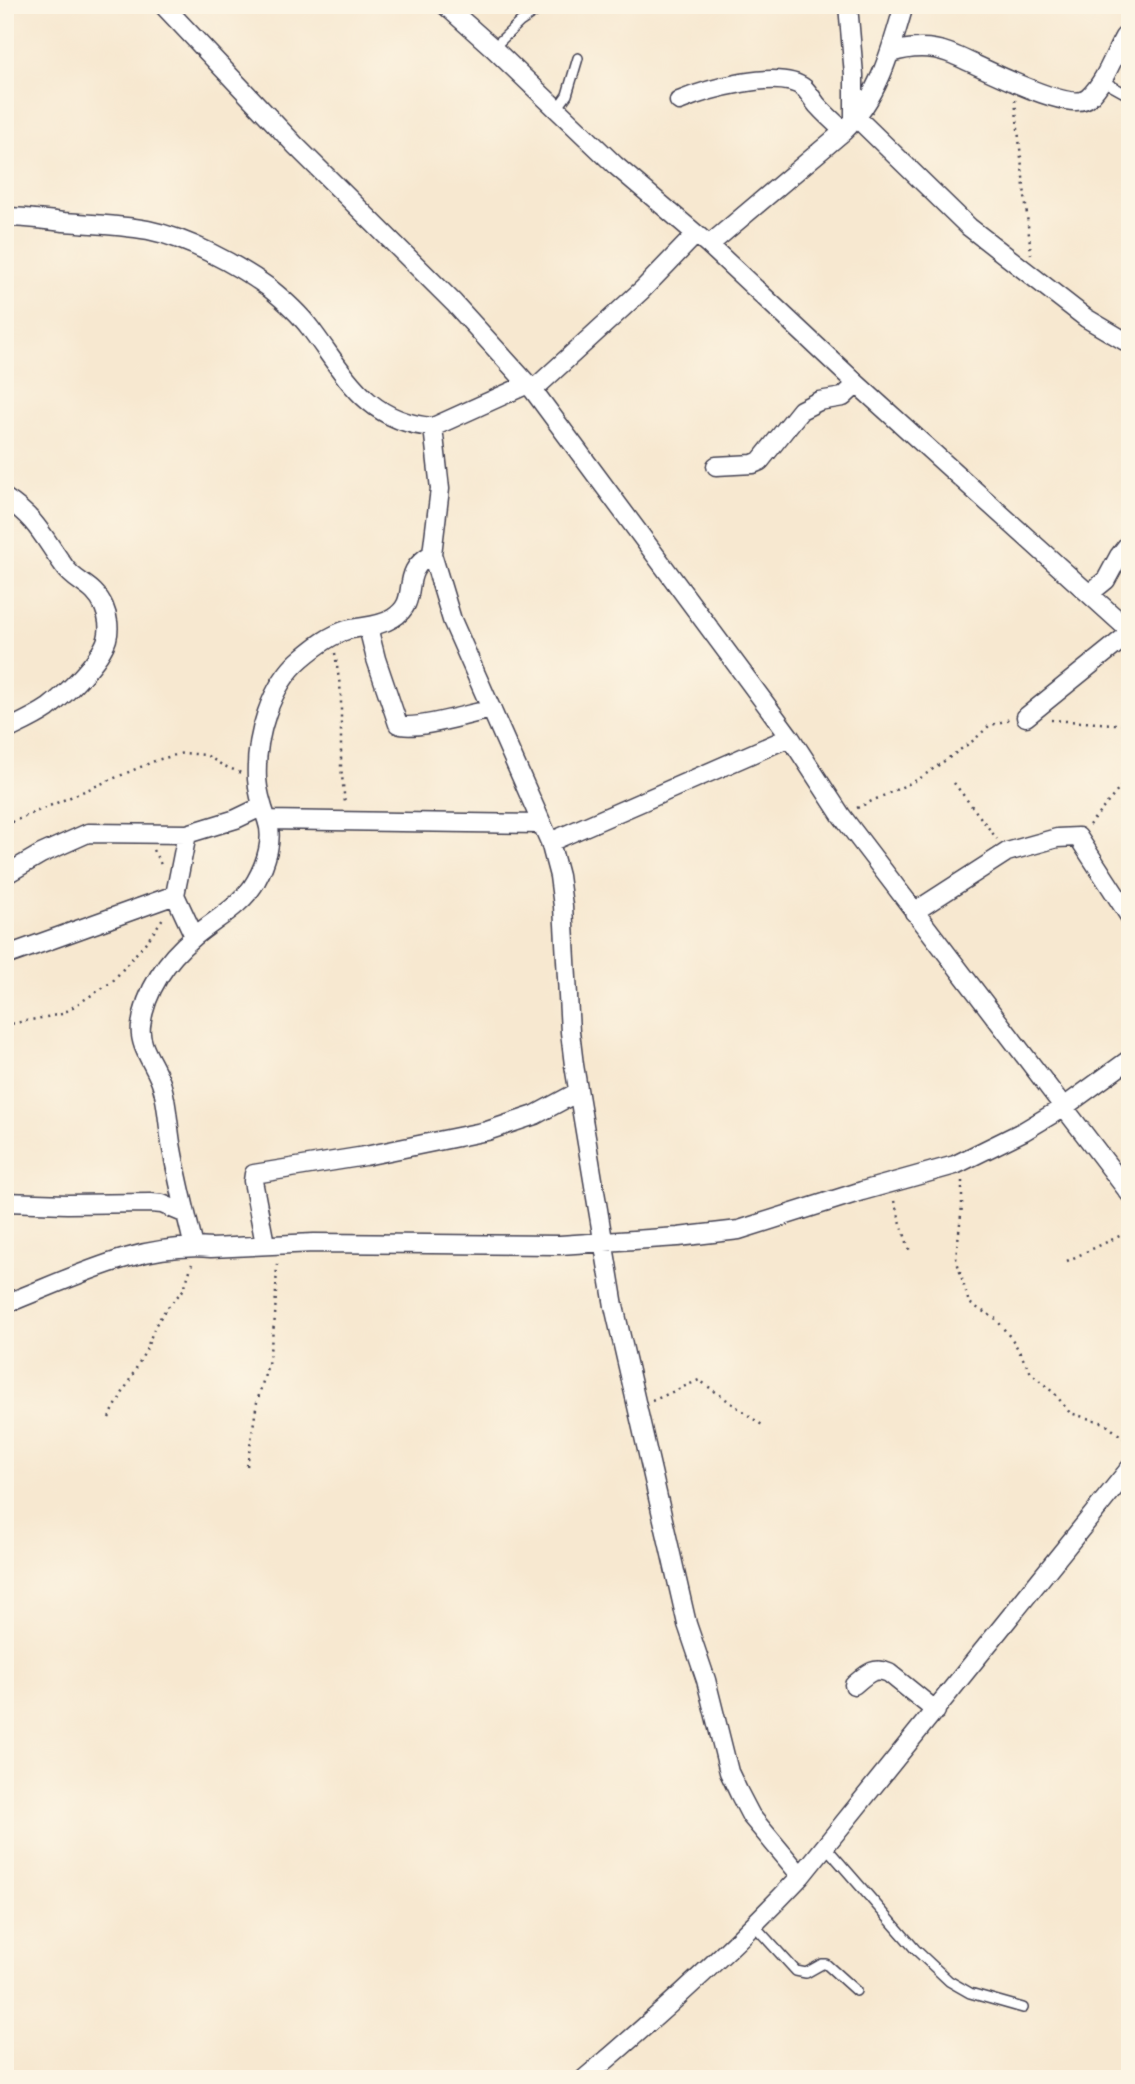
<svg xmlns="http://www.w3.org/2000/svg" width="1135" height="2084" font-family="Mynerve,sans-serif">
<rect width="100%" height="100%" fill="#fcf5e5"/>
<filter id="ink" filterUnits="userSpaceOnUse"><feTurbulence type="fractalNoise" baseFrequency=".0143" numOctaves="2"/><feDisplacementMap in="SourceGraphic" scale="14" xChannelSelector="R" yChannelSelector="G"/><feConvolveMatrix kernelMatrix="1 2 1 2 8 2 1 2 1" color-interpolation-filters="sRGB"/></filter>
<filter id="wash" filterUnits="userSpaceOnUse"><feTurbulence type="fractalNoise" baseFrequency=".00686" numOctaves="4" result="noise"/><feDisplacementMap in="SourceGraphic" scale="28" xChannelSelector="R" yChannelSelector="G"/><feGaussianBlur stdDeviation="1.57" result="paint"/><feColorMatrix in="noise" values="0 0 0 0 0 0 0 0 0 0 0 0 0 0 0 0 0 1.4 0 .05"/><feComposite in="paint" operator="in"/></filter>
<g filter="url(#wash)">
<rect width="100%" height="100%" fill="#f7e8d0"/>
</g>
<g filter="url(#ink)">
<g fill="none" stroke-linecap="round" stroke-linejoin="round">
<defs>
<path id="service" d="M493,48L520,22L545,5
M1101,80L1130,96
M557,109L567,95L578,58
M826,1847L915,1949L949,1981L970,1993L1023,2008
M754,1925L796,1971L806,1973L822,1964H826L856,1991"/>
<path id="minor" d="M163,5L296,146L454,303L533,390L790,737L841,815L1130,1194
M445,5L493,48L615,165L709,245L857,384L1130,631
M848,5L854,75V122
M891,53C910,47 930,46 949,53C974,62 1070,116 1089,97C1105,82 1114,55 1124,37
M679,101C705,90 780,68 804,88C809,93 813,100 817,105C826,115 835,123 844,131
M857,118L969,227L1086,318L1130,344
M5,217C25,217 44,220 64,222C92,224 121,225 148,230C187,238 236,264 268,287C283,299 298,312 310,328C345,374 366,422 433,427L528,384
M709,245L844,131C879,97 891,50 904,5
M533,390L642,290L696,234
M433,427L440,489L432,554L452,620L550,842L559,876L563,906L570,1032L574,1065L614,1306L687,1624L706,1680L729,1772L739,1793L751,1816L801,1876
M716,466L753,464L760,461L801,410L819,401L843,397L857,384
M5,498C37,519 43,537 64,566C76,584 94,584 104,607C108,616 110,629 107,639C100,661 66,694 48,708C35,717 19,724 5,731
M1090,593L1106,580L1119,556L1130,542
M368,627L376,659L398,724C412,732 472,713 492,709
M1026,717L1130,633
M267,820L542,824
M187,834L175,895L194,936
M550,842L790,737
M5,875L41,854L88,833L187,834L236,819L261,807
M914,912L1007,852L1057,838L1078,837L1130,917
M5,956L175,895
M5,1202L67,1204L151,1203L162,1204L186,1214
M265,1244L253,1181L254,1174L365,1156L487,1131L535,1115L578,1092
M194,1247C186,1214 178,1182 172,1149C168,1128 168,1106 162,1086C157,1067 138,1047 141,1026C145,991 167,959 194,937C215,919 242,906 256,881C266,863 274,839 267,820C262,806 258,794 257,779C255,738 270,685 302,658C315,647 330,635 347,630C362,626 379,627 393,618C423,599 396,574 432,554
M5,1304C71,1279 138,1242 211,1248L314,1243L560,1245L678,1237L739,1230L862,1191L955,1165L1024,1131L1064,1107L1130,1059
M854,1685C866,1675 873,1666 889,1673L936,1711
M584,2079C660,2015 733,1948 801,1876L1130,1468"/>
</defs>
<!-- service casing -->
<use href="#service" stroke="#424051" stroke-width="12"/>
<!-- minor casing -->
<use href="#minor" stroke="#424051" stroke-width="21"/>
<!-- path -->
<path stroke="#424051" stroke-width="2.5" stroke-dasharray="2 5" stroke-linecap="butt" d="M1015,100L1031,254
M335,653L341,693V767L345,803
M1051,720L1130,725
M954,783L997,839
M857,808L919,779L974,740L989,726L1010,719
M5,825L157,760L183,753L206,755L222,765L241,773
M1089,825L1130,776
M153,850L163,868
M5,1025L62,1014L112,982L151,936L163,918
M962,1181V1206L956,1258L969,1303L996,1319L1014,1342L1031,1373L1055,1394L1070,1413L1104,1423L1130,1443
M894,1201L910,1252
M1067,1261L1130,1231
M652,1401L699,1380L762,1425
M109,1418L146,1350L155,1326L166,1309L184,1289L192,1264
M247,1466L257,1402L268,1364L275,1318L277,1262"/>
<!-- service -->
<use href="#service" stroke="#fff" stroke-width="9"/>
<!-- minor -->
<use href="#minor" stroke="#fff" stroke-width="18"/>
</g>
</g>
<!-- margin -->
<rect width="1135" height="2084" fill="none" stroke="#fcf5e5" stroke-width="28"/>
</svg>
